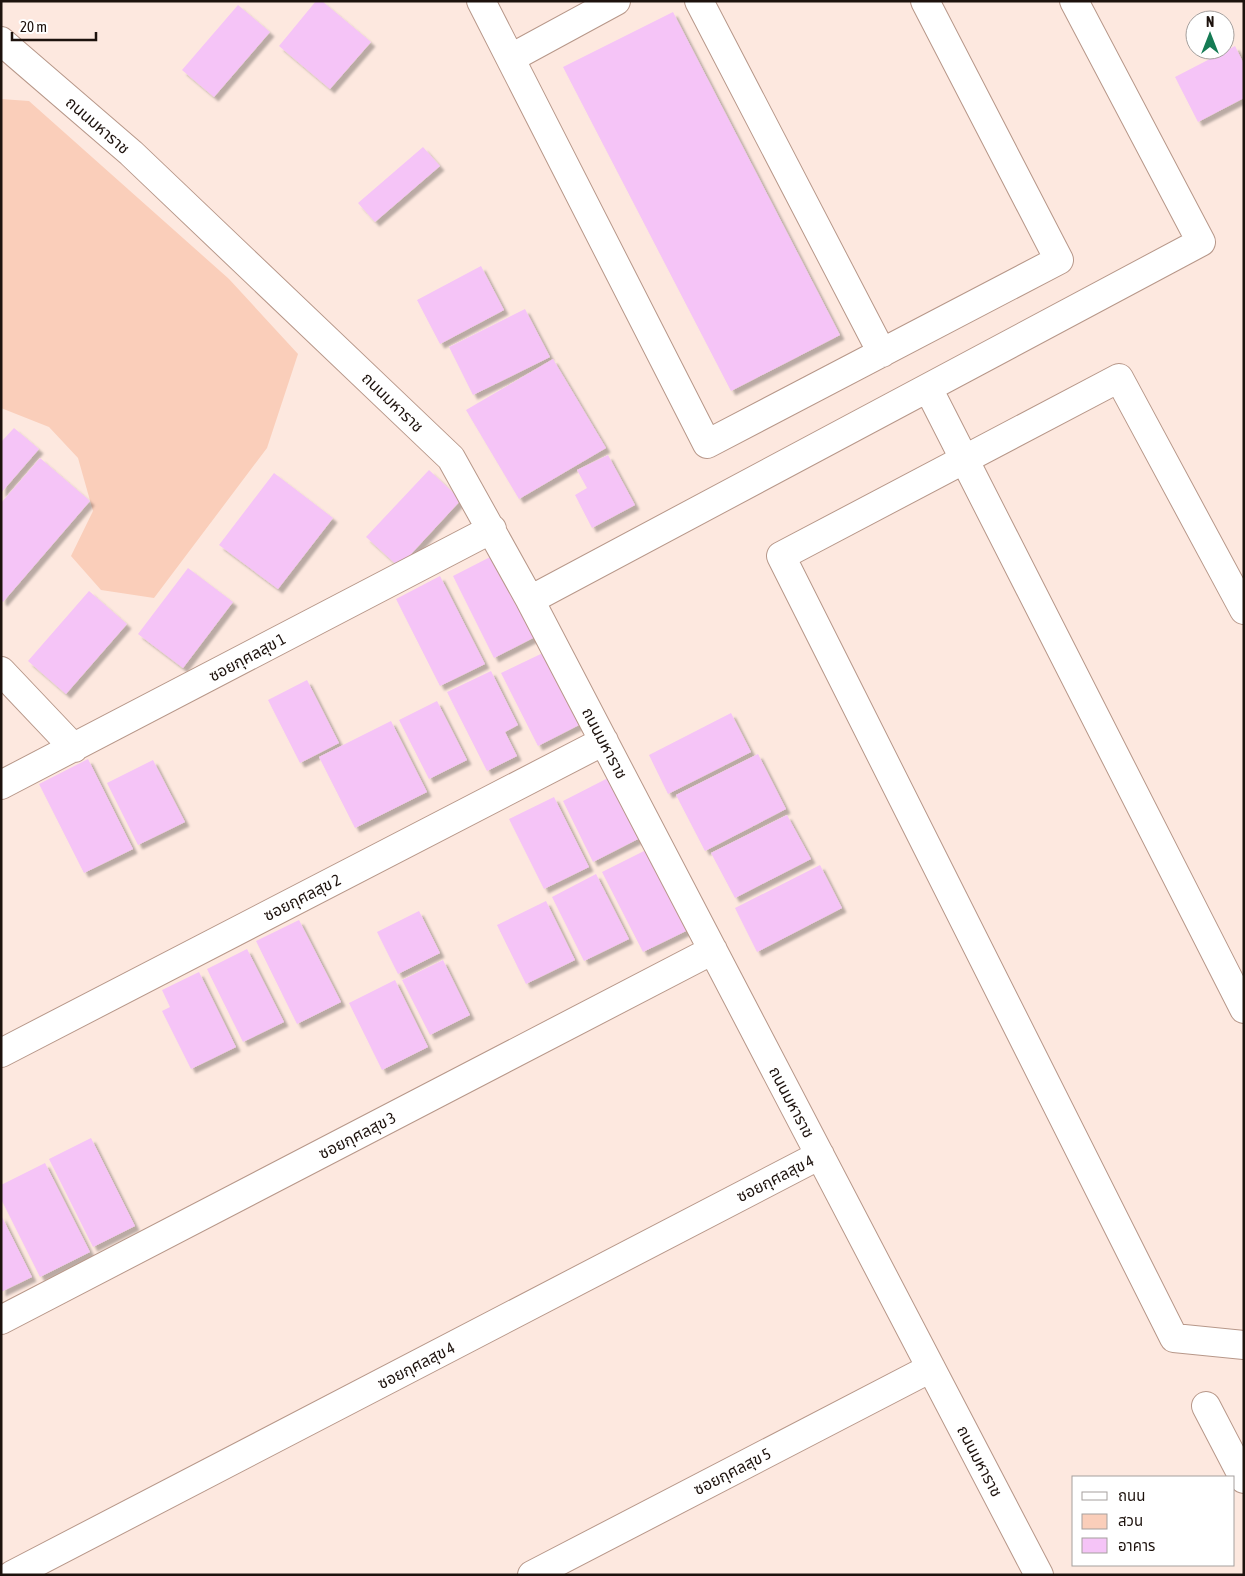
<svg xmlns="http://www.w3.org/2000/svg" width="1245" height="1576" font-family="'Asap Condensed','Noto Sans Thai',sans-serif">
<defs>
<filter id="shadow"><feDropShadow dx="4.5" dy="4.5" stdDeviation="1" flood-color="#0004"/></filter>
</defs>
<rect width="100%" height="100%" fill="#fde8df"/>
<!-- green -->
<path fill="#faceba" d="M1,99L29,101L229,279L298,354L267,448L154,598L101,590L71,556L93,511L78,458L49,427L1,408Z"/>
<!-- building -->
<path fill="#f5c4f7" filter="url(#shadow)" d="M316,1H322L371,42L330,89L279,46Z
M238,5L270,32L214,97L182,70Z
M673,12L840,335L731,391L563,67Z
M1235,46L1244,64V98L1198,122L1175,77Z
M423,147L440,166L375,222L358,203Z
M481,266L504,310L440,344L417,300Z
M525,309L550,357L473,395L449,347Z
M553,359L606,448L519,499L466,410Z
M14,428L39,449L1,493V442Z
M608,455L635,505L592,528L575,495L587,488L577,470Z
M40,458L90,501L3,602L1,600V503Z
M429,470L461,500L399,567L366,537Z
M274,473L333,518L278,589L219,545Z
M496,554L537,636L494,658L453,576Z
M188,568L233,602L183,668L138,634Z
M440,576L485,664L440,686L396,599Z
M89,591L127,624L66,694L28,661Z
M547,651L583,723L538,746L501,673Z
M491,671L518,725L505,732L517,756L487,771L447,692Z
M307,680L339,743L300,763L268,700Z
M437,701L467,760L429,779L399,720Z
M731,713L751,752L668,794L649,755Z
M391,721L427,792L355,828L319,757Z
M758,754L786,809L705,851L676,795Z
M88,759L133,849L84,873L39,784Z
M153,760L185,822L138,845L107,783Z
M608,778L638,839L593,862L563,801Z
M554,797L589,867L544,889L509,819Z
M787,815L811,859L735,898L711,853Z
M646,850L686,931L643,952L602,872Z
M820,865L842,908L757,952L735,908Z
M596,874L629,939L584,961L552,897Z
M546,901L575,960L526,984L497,925Z
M419,911L440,953L398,974L377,932Z
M299,920L341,1002L297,1024L256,941Z
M247,949L284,1022L243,1042L207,969Z
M443,960L470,1015L430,1035L402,980Z
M199,972L236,1047L191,1069L162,1011L170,1007L162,990Z
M395,980L428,1047L382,1070L349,1003Z
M91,1138L135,1226L93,1247L49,1159Z
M45,1163L90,1252L40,1277L1,1199V1185Z
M1,1215L32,1277L1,1292Z"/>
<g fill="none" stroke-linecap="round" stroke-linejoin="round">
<defs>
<path id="minor" d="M481,1L707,444L1059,260L925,1
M699,1L882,353
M1,41L131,153L451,458L530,600L1039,1575
M511,58L616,1
M928,388L1244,1009
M530,600L1201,242L1074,1
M1244,610L1119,378L781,556L1174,1338L1244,1345
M1,671L74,748
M1,785L492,529
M1,1053L604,741
M1,1320L713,950
M1206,1406L1244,1479
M12,1575L820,1155
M532,1575L931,1368"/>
</defs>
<!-- minor casing -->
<use href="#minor" stroke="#b79789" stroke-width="30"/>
<!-- minor -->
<use href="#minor" stroke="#fff" stroke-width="28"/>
</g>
<g text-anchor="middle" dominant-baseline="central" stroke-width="4" stroke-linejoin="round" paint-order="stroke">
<!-- street labels -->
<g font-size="16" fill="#1d120d" stroke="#fff">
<text transform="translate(98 125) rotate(41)">ถนนมหาราช</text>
<text transform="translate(393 402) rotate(44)">ถนนมหาราช</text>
<text transform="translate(247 657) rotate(-28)">ซอยกุศลสุข 1</text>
<text transform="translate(605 743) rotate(62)">ถนนมหาราช</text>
<text transform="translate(302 897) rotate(-27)">ซอยกุศลสุข 2</text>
<text transform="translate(792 1102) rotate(62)">ถนนมหาราช</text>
<text transform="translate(357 1135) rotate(-27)">ซอยกุศลสุข 3</text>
<text transform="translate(775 1178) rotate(-27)">ซอยกุศลสุข 4</text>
<text transform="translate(416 1365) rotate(-27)">ซอยกุศลสุข 4</text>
<text transform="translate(980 1461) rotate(62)">ถนนมหาราช</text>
<text transform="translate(732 1471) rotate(-27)">ซอยกุศลสุข 5</text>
</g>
</g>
<!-- border -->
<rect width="1245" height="1576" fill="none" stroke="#1d120d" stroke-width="5"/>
<!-- legend -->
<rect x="1072" y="1476" width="162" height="90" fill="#ffffff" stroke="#a5a09e"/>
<rect x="1082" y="1492" width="25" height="8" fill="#ffffff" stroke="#a5a09e"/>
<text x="1118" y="1501" font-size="15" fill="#1d120d">ถนน</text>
<rect x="1082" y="1514" width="25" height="15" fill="#faceba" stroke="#a5a09e"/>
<text x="1118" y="1526" font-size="15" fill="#1d120d">สวน</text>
<rect x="1082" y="1538" width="25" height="15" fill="#f5c4f7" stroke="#a5a09e"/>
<text x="1118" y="1551" font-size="15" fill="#1d120d">อาคาร</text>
<!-- north arrow -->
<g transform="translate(1210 35)"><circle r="24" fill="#ffffff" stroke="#a5a09e"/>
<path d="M0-4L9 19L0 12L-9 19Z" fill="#157b54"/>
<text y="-8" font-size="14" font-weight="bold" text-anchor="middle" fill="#1d120d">N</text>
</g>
<!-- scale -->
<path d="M12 32v8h84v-8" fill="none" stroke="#1d120d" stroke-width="2.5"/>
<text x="20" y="32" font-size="15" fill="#1d120d" stroke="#ffffff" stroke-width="4" paint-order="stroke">20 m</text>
</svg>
